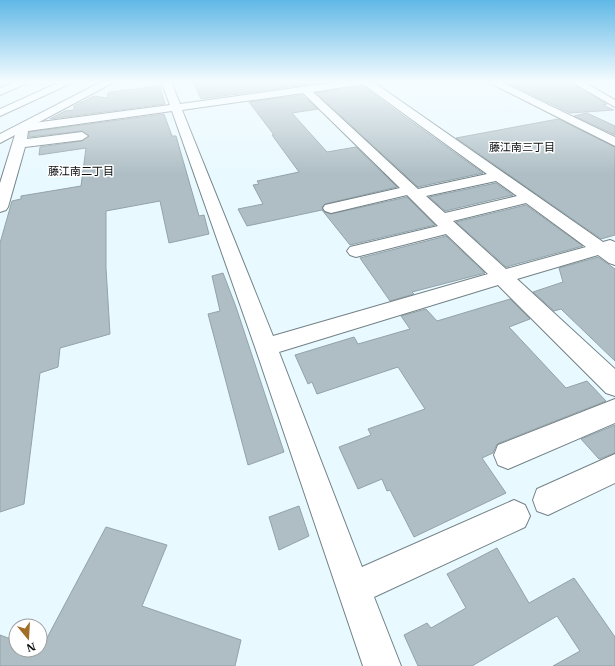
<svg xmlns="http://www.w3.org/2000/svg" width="615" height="666" font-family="'IBM Plex Serif','Noto Sans JP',serif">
<rect width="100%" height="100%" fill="#e8f9ff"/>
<!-- building -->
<path fill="#aebec4" stroke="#93a3a8" d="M193,81H332L201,99Z
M503,81H569L607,104L603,105L614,110L570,113Z
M160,86L165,104L50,119L65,111L74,110V106L94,96L107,98L108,93L110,92Z
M363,86L384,102L483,173L418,187L316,93Z
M302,95L318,109L292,113L327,152L356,147L397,187L325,204L322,207L324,212L331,214L407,197L435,225L350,245L322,210L247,226L238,209L263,204L253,185L259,184L257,181L299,172L272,135H274L249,102Z
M587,113L615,126V135L574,116Z
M164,114L172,136H176L199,216L204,215L209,234L169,243L160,201L106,211V268L110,334L60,348L58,367L40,373L24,504L0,512V243L12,201L21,199V196L81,186L86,148L39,155L40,147L82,141L89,136L82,131L29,137V132Z
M558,119L615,147V235L601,239L456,138Z
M496,183L513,195L445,211L429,197Z
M526,205L583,246L506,267L456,222Z
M446,236L485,273L412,292L414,294L390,301L360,258Z
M598,257L615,269V361L561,309L554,311L533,292L563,282L559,268Z
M223,273L236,307L284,452L248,465L208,314L220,311L212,276Z
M510,299L530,319L509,327L566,388L587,381L606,401L497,444L493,453L482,458L506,493L414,537L390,490L387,491L382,479L358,489L339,447L371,435L368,429L425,409L398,367L317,394L312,382L308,384L295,355L354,337L358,344L410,329L401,316L426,309L437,321Z
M615,425V453L599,459L581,439Z
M299,506L309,536L279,550L269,517Z
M106,527L167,545L142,606L241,640L235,666H0V635L16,641V650L40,651Z
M497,548L529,603L574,578L615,637V666H553L580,651L557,616L472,666H418L404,635L427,623L431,628L466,608L447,574Z"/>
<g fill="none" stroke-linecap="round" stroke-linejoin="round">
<defs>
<path id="street" d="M161,81H171L180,104L345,81H372L603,242L610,240L615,242V265L609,263L598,255L517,279L615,369V396L606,393L498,285L279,352L362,567L514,500L525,505L530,516L525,527L374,597L401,666H363L255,347L172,111L28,131L27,139L82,132L88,136L82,140L25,147L8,207L6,210L0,212V183L18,125L170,105ZM363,84L487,174L418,189L313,92ZM303,93L400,188L325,205L323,208L325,211L331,213L407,195L438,226L350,247L347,251L350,255L356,257L446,234L488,274L273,336L182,110ZM496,181L517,196L445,213L426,196ZM526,203L586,247L506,269L453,221Z
M486,81H499L615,137V146Z
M570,81H582L615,100V107Z
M615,399V423L508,469L498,465L494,455L498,445Z
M615,454V483L548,515L537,511L533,500L537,489Z"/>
<path id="highway" d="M18,81H32L0,95V88Z
M62,81H76L0,116V109Z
M103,81H116L0,143V134Z"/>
</defs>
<!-- street casing -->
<use href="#street" stroke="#738287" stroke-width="2"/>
<!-- highway casing -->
<use href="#highway" stroke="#738287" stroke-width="2"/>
<!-- street -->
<use href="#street" fill="#fff" fill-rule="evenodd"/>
<!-- highway -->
<use href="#highway" fill="#fff" fill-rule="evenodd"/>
</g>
<!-- sky -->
<linearGradient id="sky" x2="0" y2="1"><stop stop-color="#60b8e6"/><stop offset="0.47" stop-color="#f5fcff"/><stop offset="1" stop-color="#f5fcff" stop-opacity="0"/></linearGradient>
<rect width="615" height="174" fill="url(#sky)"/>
<g text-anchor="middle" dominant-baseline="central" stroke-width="3" stroke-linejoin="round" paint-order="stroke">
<!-- far-neighbourhood labels -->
<g font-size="11" fill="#080e0f" stroke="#fff">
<text x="522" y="147">藤江南三丁目</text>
<text x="81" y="171">藤江南二丁目</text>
</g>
</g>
<!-- north arrow -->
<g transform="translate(28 638) rotate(162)"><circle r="19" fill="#ffffff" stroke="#9c9f9f"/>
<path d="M0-3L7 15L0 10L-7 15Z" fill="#a26d26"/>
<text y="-6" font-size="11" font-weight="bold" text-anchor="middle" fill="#080e0f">N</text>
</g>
</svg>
